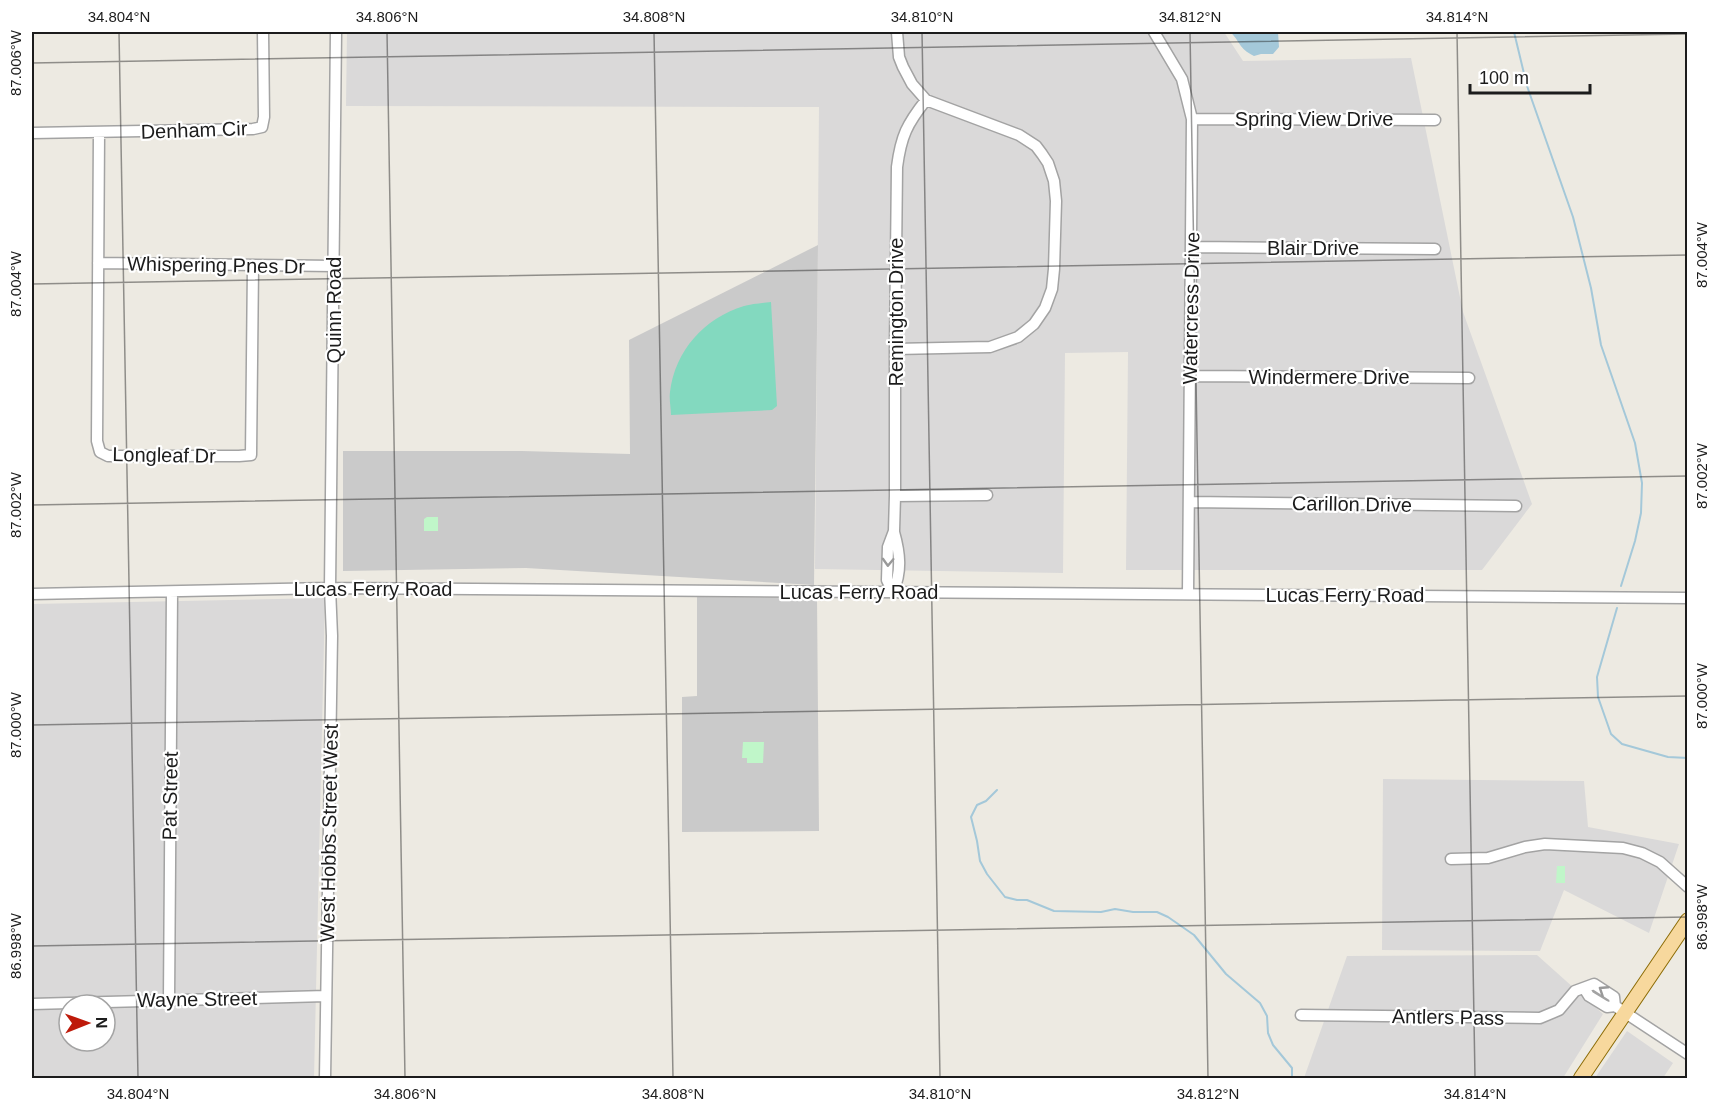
<svg xmlns="http://www.w3.org/2000/svg" width="1719" height="1110" font-family="Arial,sans-serif">
<rect width="100%" height="100%" fill="#edeae2"/>
<!-- residential -->
<path fill="#dad9d9" fill-rule="evenodd" d="M347,32H1224L1243,61L1411,58L1463,312L1532,504L1482,570H1126L1128,352L1065,353L1063,573L815,569L819,107L346,106Z
M325,598L314,1078H32V604ZM69,1005H105V1041H69Z
M1383,779L1584,781L1588,827L1679,844L1649,933L1564,890L1540,951L1382,950Z
M1537,955L1603,1014L1563,1078H1304L1347,956Z
M1627,1031L1673,1063L1663,1078H1595Z"/>
<!-- religious -->
<path fill="#cacaca" d="M818,245L814,585L526,568L343,571V451H522L630,454L629,340Z
M697,597L817,598L819,831L682,832V697L697,696Z"/>
<!-- park -->
<path fill="#c0f6c9" d="M427,517H438V531H424V519Z
M743,742H764L763,763H747V758H742Z
M1557,866H1565V883H1556Z"/>
<!-- pitch -->
<path fill="#83d9bf" d="M771,302L777,406L772,410L671,415C671,408 669,400 670,392C675,351 704,318 744,306C752,304 762,303 771,302Z"/>
<!-- water -->
<path fill="#a4c8d9" d="M1230,32H1278L1279,47L1273,54H1261L1254,56C1238,48 1241,42 1230,32Z"/>
<g fill="none" stroke-linecap="round" stroke-linejoin="round">
<!-- stream -->
<path stroke="#a4c8d9" stroke-width="2" d="M1514,32L1527,86L1573,217L1591,288L1601,345L1635,443L1642,483L1641,513L1635,541L1621,586
M1617,608L1597,677L1598,697L1611,734L1622,744L1668,757L1688,758
M997,790L986,801L977,805L971,817L977,841L980,861L987,874L1005,897L1017,900H1027L1054,911L1101,912L1115,909L1133,912H1157L1168,917L1194,935L1226,974L1260,1003L1267,1016L1268,1033L1273,1045L1292,1068V1078"/>
<defs>
<path id="minor" d="M1154,32L1182,79L1192,119L1188,594
M1192,119L1435,120
M32,133L253,129L262,127L264,117L263,32
M99,133L97,441L100,452L108,456H239L251,455L253,265
M1192,247L1435,249
M98,263L334,266
M895,349L990,347L1018,337L1034,324L1045,308L1052,289L1054,269L1056,201L1054,181L1048,163L1042,154L1036,146L1019,135L926,100L912,84L903,67L899,57L897,32
M1190,376L1469,378
M895,496L987,495
M1189,502L1516,506
M893,592L887,580L888,547L894,531L895,496V349L897,167C901,136 907,124 926,100
M893,592C902,572 900,553 894,532
M32,594L330,588L1688,598
M1451,859L1488,858L1525,847L1545,844L1623,848L1642,853L1660,862L1688,887
M1584,988L1589,996L1607,1007L1615,1006L1688,1054
M169,999L172,592
M32,1004L326,996
M1301,1015L1540,1018L1559,1010L1575,991L1594,984L1614,997L1615,1006
M325,1078L332,636L330,588L336,32"/>
<path id="major" d="M1581,1078L1688,920"/>
</defs>
<!-- minor casing -->
<use href="#minor" stroke="#a3a3a3" stroke-width="13"/>
<!-- major casing -->
<use href="#major" stroke="#8d6d07" stroke-width="16"/>
<!-- minor -->
<use href="#minor" stroke="#fff" stroke-width="10"/>
<!-- major -->
<use href="#major" stroke="#f7d89d" stroke-width="14"/>
</g>
<!-- one-way arrows -->
<defs><path id="oneway-chevron" d="M-2-3.5L2.5 0L-2 3.5" fill="none" stroke-width="1.6" stroke-linecap="round" stroke-linejoin="round" transform="scale(1.5)"/></defs>
<g stroke="#999">
<use href="#oneway-chevron" transform="translate(888 562) rotate(92)"/>
<use href="#oneway-chevron" transform="translate(1603 990) rotate(-147)"/>
</g>
<!-- ticks -->
<path fill="none" stroke="#1c1c1c" stroke-width="1.5" stroke-opacity="0.45" d="M119,32L138,1078M387,32L405,1078M654,32L673,1078M922,32L940,1078M1190,32L1208,1078M1457,32L1475,1078M32,63L1688,34M32,284L1688,255M32,505L1688,476M32,725L1688,696M32,946L1688,917"/>
<g text-anchor="middle" dominant-baseline="central" stroke-width="4.5" stroke-linejoin="round" paint-order="stroke">
<!-- street labels -->
<g font-size="20" fill="#1c1c1c" stroke="#fff">
<text x="1314" y="119">Spring View Drive</text>
<text transform="translate(194 130) rotate(-2)">Denham Cir</text>
<text x="1313" y="248">Blair Drive</text>
<text transform="translate(216 265) rotate(1)">Whispering Pnes Dr</text>
<text transform="translate(1191 308) rotate(-89)">Watercress Drive</text>
<text transform="translate(334 310) rotate(-90)">Quinn Road</text>
<text transform="translate(896 312) rotate(-90)">Remington Drive</text>
<text x="1329" y="377">Windermere Drive</text>
<text transform="translate(164 455) rotate(1)">Longleaf Dr</text>
<text transform="translate(1352 504) rotate(1)">Carillon Drive</text>
<text x="373" y="589">Lucas Ferry Road</text>
<text x="859" y="592">Lucas Ferry Road</text>
<text x="1345" y="595">Lucas Ferry Road</text>
<text transform="translate(170 796) rotate(-89)">Pat Street</text>
<text transform="translate(329 833) rotate(-89)">West Hobbs Street West</text>
<text transform="translate(197 999) rotate(-1)">Wayne Street</text>
<text transform="translate(1448 1017) rotate(1)">Antlers Pass</text>
</g>
</g>
<!-- border -->
<rect width="1719" height="1110" fill="none" stroke="#ffffff" stroke-width="66"/>
<!-- north arrow -->
<g transform="translate(87 1023) rotate(89)"><circle r="28" fill="#ffffff" stroke="#a4a4a4" stroke-width="1.5"/>
<path d="M0-4.5L10 22L0 15L-10 22Z" fill="#be1a0a"/>
<text y="-9" font-size="16" font-weight="bold" text-anchor="middle" fill="#1c1c1c">N</text>
</g>
<!-- scale -->
<path d="M1470 84v9h120v-9" fill="none" stroke="#1c1c1c" stroke-width="3"/>
<text x="1479" y="84" font-size="18" fill="#1c1c1c" stroke="#ffffff" stroke-width="4.5" paint-order="stroke">100 m</text>
<rect x="33" y="33" width="1653" height="1044" fill="none" stroke="#1c1c1c" stroke-width="2"/>
<g font-size="15" text-anchor="middle" fill="#1c1c1c">
<text x="119" y="22">34.804°N</text>
<text x="387" y="22">34.806°N</text>
<text x="654" y="22">34.808°N</text>
<text x="922" y="22">34.810°N</text>
<text x="1190" y="22">34.812°N</text>
<text x="1457" y="22">34.814°N</text>
<text transform="translate(16 63) rotate(-90)" y="5">87.006°W</text>
<text transform="translate(1702 255) rotate(-90)" y="5">87.004°W</text>
<text transform="translate(16 284) rotate(-90)" y="5">87.004°W</text>
<text transform="translate(1702 476) rotate(-90)" y="5">87.002°W</text>
<text transform="translate(16 505) rotate(-90)" y="5">87.002°W</text>
<text transform="translate(1702 696) rotate(-90)" y="5">87.000°W</text>
<text transform="translate(16 725) rotate(-90)" y="5">87.000°W</text>
<text transform="translate(1702 917) rotate(-90)" y="5">86.998°W</text>
<text transform="translate(16 946) rotate(-90)" y="5">86.998°W</text>
<text x="138" y="1099">34.804°N</text>
<text x="405" y="1099">34.806°N</text>
<text x="673" y="1099">34.808°N</text>
<text x="940" y="1099">34.810°N</text>
<text x="1208" y="1099">34.812°N</text>
<text x="1475" y="1099">34.814°N</text>
</g>
</svg>
